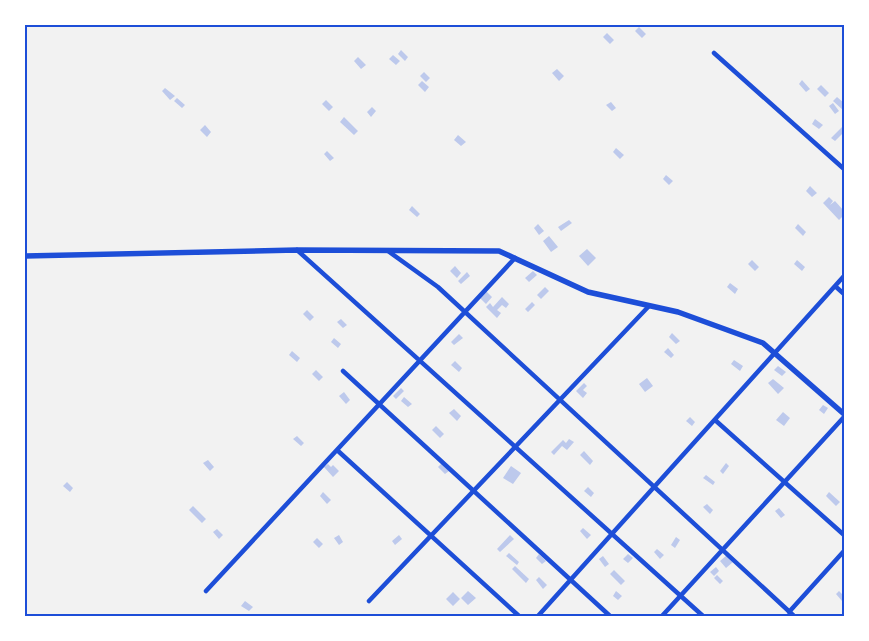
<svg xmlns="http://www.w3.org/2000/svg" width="869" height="641" font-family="'IBM Plex Sans',sans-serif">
<rect width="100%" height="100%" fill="#f2f2f2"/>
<!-- building -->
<path fill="#bdc9ec" d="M639,27L646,34L642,38L635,31Z
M607,33L614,40L610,44L603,37Z
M401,50L408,57L405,61L398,54Z
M393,55L400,61L396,65L389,59Z
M358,57L366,65L361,69L354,61Z
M557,69L564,76L559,81L552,73Z
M424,72L430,78L426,82L420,76Z
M802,80L810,89L806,92L799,84Z
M422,81L429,87L425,92L418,85Z
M821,85L829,93L825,97L817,89Z
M165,88L175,96L170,100L162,91Z
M837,97L844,103V111L833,101Z
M177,98L185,105L182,108L174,101Z
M326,100L333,107L329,111L322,104Z
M611,102L616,108L612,111L606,105Z
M833,103L839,111L835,114L829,106Z
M372,107L376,111L371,117L367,112Z
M344,117L358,131L354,135L340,122Z
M815,119L823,125L819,129L812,124Z
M205,125L211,132L207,137L200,130Z
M844,125V132L835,141L831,138Z
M458,135L466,142L461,146L454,140Z
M616,148L624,155L620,159L613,152Z
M327,151L334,158L330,161L324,154Z
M666,175L673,181L669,185L663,179Z
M810,186L817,193L812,197L806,191Z
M829,197L833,201L830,205L835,201L844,211V215L839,220L823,203Z
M412,206L420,214L417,217L409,210Z
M569,220L572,223L561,231L558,227Z
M538,224L544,231L539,235L534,228Z
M798,224L806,232L803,236L795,228Z
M549,236L558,247L551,252L543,241Z
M587,249L596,258L588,266L579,256Z
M752,260L759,267L755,271L748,264Z
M797,260L805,267L802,271L794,264Z
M455,266L461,273L457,278L450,271Z
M533,271L537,275L529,282L525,278Z
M467,272L470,276L461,284L458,281Z
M730,283L738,289L735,294L727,287Z
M545,287L549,291L541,299L537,295Z
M486,291L492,297L486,304L479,297Z
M502,297L509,304L506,308L502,305L497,310L501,313L497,318L486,307L490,303L493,307Z
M532,302L535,305L528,312L525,309Z
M307,310L314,317L310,321L303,314Z
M341,319L347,325L343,328L337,322Z
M672,333L680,341L676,344L669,337Z
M459,334L463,338L454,345L451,342Z
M334,338L341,344L338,348L331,342Z
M668,348L674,355L671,358L664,352Z
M292,351L300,358L297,362L289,355Z
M734,360L743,366L740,371L731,364Z
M455,361L462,368L459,372L451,365Z
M778,366L786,372L782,376L774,370Z
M316,370L323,377L319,381L312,374Z
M647,378L653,386L645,392L639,384Z
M773,379L784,388L778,394L768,383Z
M584,383L587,386L583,390L587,393L583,398L576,391Z
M401,388L404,391L396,399L393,396Z
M344,392L350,400L346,404L339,396Z
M404,397L412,404L408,407L401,401Z
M823,405L828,408L824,414L819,410Z
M454,409L461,416L457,421L449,413Z
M783,412L790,418L784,426L776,420Z
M690,417L695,422L692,426L686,421Z
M436,426L444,434L440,438L432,430Z
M297,436L304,443L301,446L293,439Z
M569,439L574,442L567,450L562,446L554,455L551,452L563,440L566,443Z
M584,451L593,461L590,465L580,455Z
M208,460L214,467L210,471L203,463Z
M442,463L449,471L445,474L438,467Z
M726,463L729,466L723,474L720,471Z
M328,464L331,467L333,465L339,471L333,477L324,467Z
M511,466L521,473L513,484L503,478Z
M706,475L715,482L713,485L703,478Z
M67,482L73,488L70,492L63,486Z
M588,487L594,493L591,497L584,491Z
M323,492L331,500L327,504L320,496Z
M829,492L840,502L836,506L826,496Z
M707,504L713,510L710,514L703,507Z
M193,506L206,519L202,523L189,510Z
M779,508L785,515L781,518L775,511Z
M583,528L591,535L587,539L580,531Z
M217,529L223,535L219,539L213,532Z
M339,535L343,542L339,545L334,538Z
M399,535L402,539L395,545L392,541Z
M510,535L514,539L500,552L497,549Z
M676,537L680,540L675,548L671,545Z
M317,538L323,544L319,548L313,542Z
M657,549L664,555L660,559L654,552Z
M509,553L519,562L517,565L506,556Z
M539,554L546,561L542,564L536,558Z
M628,554L633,558L628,563L623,559Z
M727,555L733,562L726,568L720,561Z
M603,556L609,564L605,567L599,559Z
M515,566L529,579L526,583L512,569Z
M716,567L719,571L714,576L710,572Z
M614,570L625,581L621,585L610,574Z
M717,575L723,581L720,584L714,578Z
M539,577L547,585L543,589L536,580Z
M468,591L476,598L468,605L461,598Z
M616,591L622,596L618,600L613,596Z
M839,591L844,596L842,601L836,594Z
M453,592L460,599L453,606L446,599Z
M245,601L253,607L249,611L241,606Z"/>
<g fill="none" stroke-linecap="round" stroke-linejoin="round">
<!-- minor -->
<path stroke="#1d4ed8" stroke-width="4.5" d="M714,53L844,169
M297,250L703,616
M388,251L438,287L794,616
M835,286L844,294
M343,371L610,616
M715,420L844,535
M337,450L519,616
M206,591L515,258
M369,601L649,306
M789,612L844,551
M538,616L844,276
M662,616L844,417"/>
<!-- tertiary -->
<path stroke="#1d4ed8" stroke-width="5.5" d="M25,256L297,250L499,251L588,292L678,312L763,343L844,414"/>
</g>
<!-- border -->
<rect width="869" height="641" fill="none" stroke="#ffffff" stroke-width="52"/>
<rect x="26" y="26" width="817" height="589" fill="none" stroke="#1d4ed8" stroke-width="2"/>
</svg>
